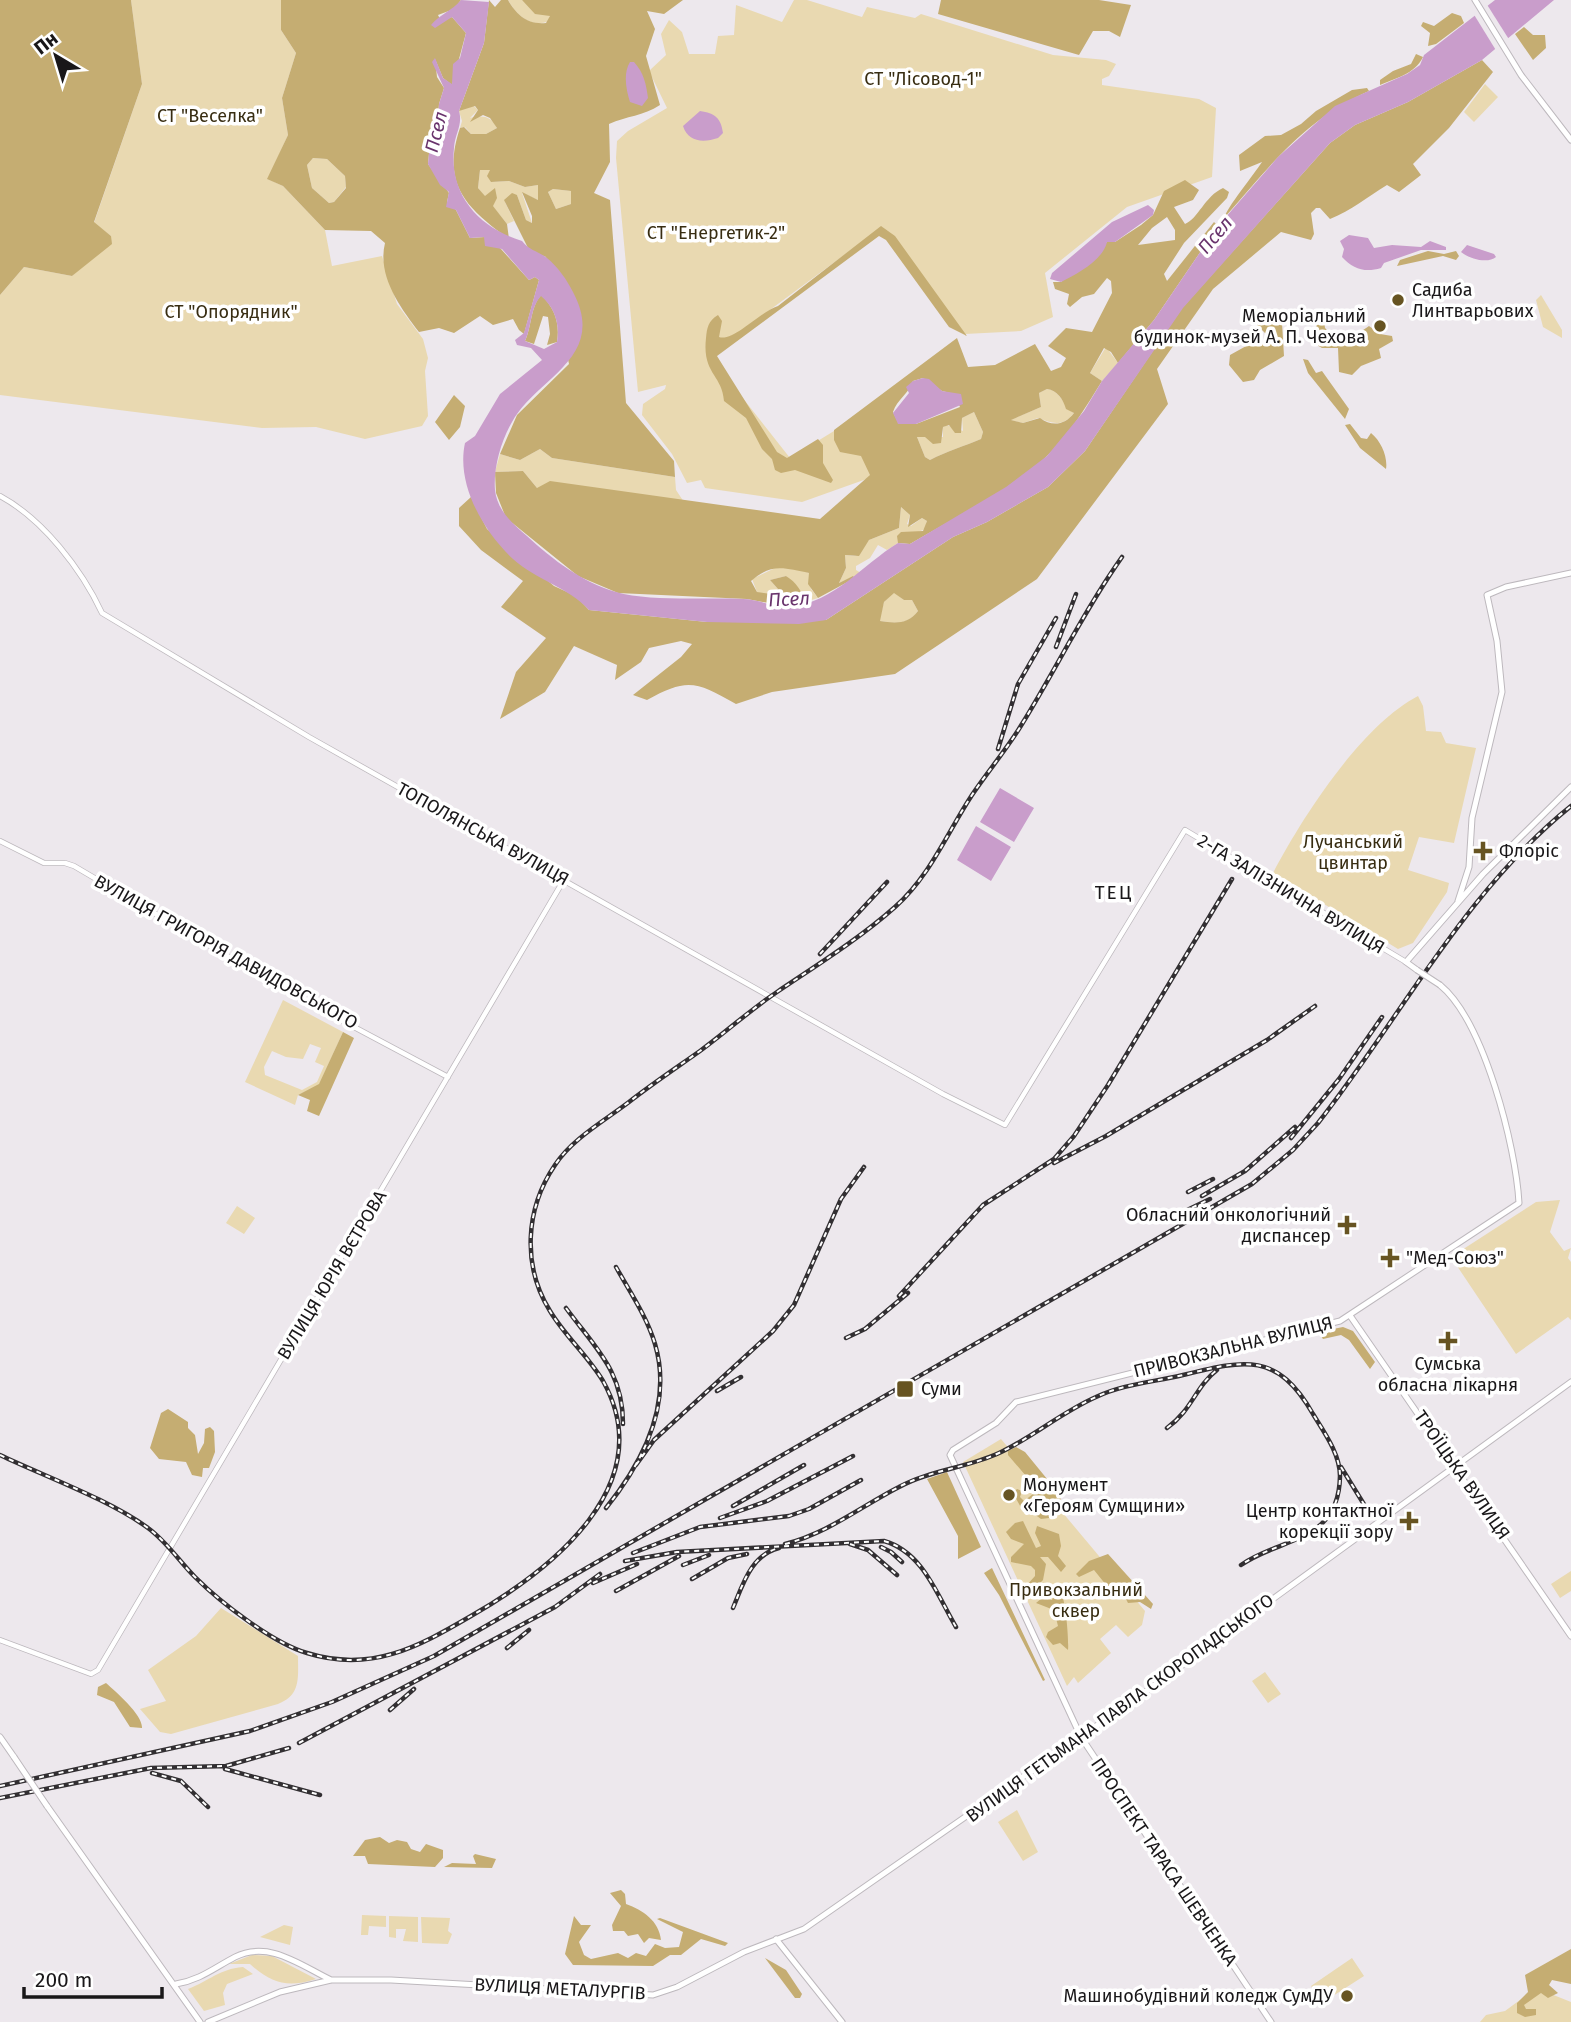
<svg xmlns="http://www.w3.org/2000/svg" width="1571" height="2022" font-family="'Fira Sans',sans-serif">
<rect width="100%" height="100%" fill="#ede8ed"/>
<!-- green -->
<path fill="#e9d9b1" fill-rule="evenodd" d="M131,0H281V30L296,53L282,98L288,135L268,179L283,186L325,230L332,266L382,256L397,304L423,339L428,358L425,371L428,416L422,426L365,439L316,427L262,428L0,395V295L24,267L72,276L111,236L94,223L142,84Z
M508,0H522L550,16L549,21C530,29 516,14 508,0Z
M794,0H807L862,17L867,7L915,18L921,14L1053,55L1106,60L1116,64L1109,76L1102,79V85L1199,99L1216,108L1212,177L1127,207L1045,273L1053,317L1021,331L965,334L882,227L709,355L790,458L847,423L875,476L802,502L705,488L701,480L687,483L672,454L642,415L643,404L665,389L666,385L638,392L616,158L617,141L628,131L667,108L649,71L666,55L661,34L669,20L682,32L689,54H715L718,36L734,35L736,5L782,22Z
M1485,84L1498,97L1474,122L1464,112Z
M472,104L478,110L470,118C483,115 491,116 497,128L486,134H471L465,127L460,128L462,121L459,111Z
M313,158L327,159L345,176L346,187L334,202L329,203L312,188L307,165Z
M490,169L491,182L509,181L525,187L538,185V200L522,193L532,223L526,220L517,195L505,202L514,221L507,224L478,188L480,170Z
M553,189L571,191V204L556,209L548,192Z
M1541,295L1562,330V338L1543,327L1536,300Z
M1106,347L1118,363L1102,381L1090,373Z
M1047,389C1062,391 1063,407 1074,413C1062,428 1052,423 1038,418L1023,423L1010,420L1041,407L1039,393Z
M974,412L983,432L981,439C965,446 947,451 930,460L925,457L917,437H943V427L947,425L963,431L962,418Z
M540,449L552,458L675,477L676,490L684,502L537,488L523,471L495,472L500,454L520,460Z
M901,507L910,515L907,524L911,526L922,518L927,521L925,529L914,534L901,533L898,543L887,550L878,545L870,558L856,566V570L861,573L839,583L846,568L845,555L856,556L869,540L899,528Z
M790,566L809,573L811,589L818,598L805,602L803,594L786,576L770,580L778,589L775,593L763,595L757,592L752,579L775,568Z
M894,592L904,600H912L918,611C907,626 894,623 879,621L884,602Z
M1418,696L1423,706L1426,731L1441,732L1446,743L1476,748L1454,843L1419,837L1408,870L1449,883L1447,892L1413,943L1398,949L1273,873C1303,816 1361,726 1418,696Z
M283,1000L343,1032L319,1085L298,1095L295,1105L245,1082ZM310,1044L321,1048L315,1062L324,1066L317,1082L302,1090L265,1075L264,1067L272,1051L286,1057L303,1059Z
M1560,1200L1550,1232L1564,1251L1571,1248L1568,1258L1571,1262V1320L1568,1317L1516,1354L1451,1257L1536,1202Z
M237,1206L255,1218L244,1234L226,1223Z
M1001,1439L1145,1611L1142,1625L1128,1637L1116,1625L1100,1639L1111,1653L1078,1683L1074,1677L1067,1686L963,1462Z
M1571,1571V1591L1560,1598L1551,1584Z
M221,1608L298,1656C298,1678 301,1695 278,1704L171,1734L160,1732L140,1709L166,1701L148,1670L196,1636Z
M1265,1672L1281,1694L1268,1703L1252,1681Z
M1017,1810L1038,1852L1023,1861L998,1822Z
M362,1915L386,1916V1927L369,1926L368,1935H361Z
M389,1916L418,1917V1942L403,1941L406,1929H396V1938L389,1937Z
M421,1917L450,1918L448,1931L452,1934L448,1944L422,1943Z
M284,1925L293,1927L290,1945L260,1937Z
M252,1955L272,1956L316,1979C288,1988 272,1984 250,1964H229Z
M1352,1958L1364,1976L1322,2003L1311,1986Z
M243,1967L253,1974L227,1984L223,1993L225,2005L204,2011L188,1989C209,1981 219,1969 243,1967Z
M1536,1988L1571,2002V2022H1480L1486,2015L1505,2011Z"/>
<!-- forest -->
<path fill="#c5ad72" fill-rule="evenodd" d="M0,0H131L142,84L94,222L111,236L112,244L72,276L24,267L0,295Z
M281,0H461L454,9L438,15L441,21L452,17L466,33L452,85L443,78L435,59L437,77L444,88L439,104L436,142L430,143L428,164L449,193L447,202L456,210L470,238L485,237L501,249L529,280L535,277L539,280L524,334L519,330L513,319L493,325L480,316L454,333L439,328L419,332C400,307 377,276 385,243L371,231L325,230L283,186L267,179L288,135L282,98L296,53L281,30ZM313,158L327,159L345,176L346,188L334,202L329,203L312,188L307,165Z
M489,0L495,7L501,0H508C516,14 527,25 546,23L550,16L535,14L522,0H683L664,14L647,11L655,29L646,56L660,105C643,116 627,116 609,124L610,162L594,193L610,200L626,403L674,461L675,477L552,458L540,449L520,460L500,454L517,415L569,364L546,257L529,250L504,200L512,193L517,195L526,220L532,223V216L522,192L538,200V185L525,187L509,181L491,182L487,176L490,170H480L478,188L485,196L495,188L497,198L493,206L507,224L509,239C466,208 441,184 460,128L464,127L471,134H486L497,128L490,118L483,115L470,122L478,110L475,106L459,111L484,43ZM553,189L571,191V204L556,209L548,192Z
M941,0H1099L1131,5L1120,37L1109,31H1093L1079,55L938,14Z
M1452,13L1461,16L1464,23L1436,44L1428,46L1430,33L1421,26L1423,22L1434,26Z
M1524,27L1533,35H1545L1546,48L1533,60L1515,34Z
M1416,54L1423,57C1415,74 1396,78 1380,85V80L1393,71L1411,64Z
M1482,60L1493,72L1449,128L1413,164L1421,175L1399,192L1387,185C1366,198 1352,210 1330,219L1320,208H1316L1311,213L1314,234L1311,240L1281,232L1213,289L1157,369L1168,404L1037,579L895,674L772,692L736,704C697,682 688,677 647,700L633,695L681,657L692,644L681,641L649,648L641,662L615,680L617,665L574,646L545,692L500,719L516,672L546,638L501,607L523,581L481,550L459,526V508L471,497L487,529L554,586L576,596L589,610L707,622L826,620L953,537L987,522L1048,487L1085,451L1182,308L1330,143L1355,125L1408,102ZM894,593L904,600H912L918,611C908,625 894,623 880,621L884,602Z
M1367,88L1369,91C1305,119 1270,166 1225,217C1225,210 1255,173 1262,162L1240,171L1239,155L1265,136L1281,135L1301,124L1316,111L1352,90Z
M1185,180L1199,190L1193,200L1174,207L1185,224C1198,219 1205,196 1223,188L1229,192L1227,198L1184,243L1164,274L1167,281L1214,222L1218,226L1154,320L1118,363L1111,352L1104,348L1090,373L1102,381C1086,407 1069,435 1047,456C1010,493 955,517 910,544L898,543L897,536L901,532L923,531L927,521L922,518L908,527L910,515L901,507L899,528L869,540L859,556L845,555L846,568L839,583L853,576L855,578L818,598L808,584L809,573C786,569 772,562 751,581L757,592L771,594L778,589L770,580L786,576C796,582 802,591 805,602L789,607L747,599L618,593L578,576L506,518L496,493L495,472L523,471L537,488L550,481L820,519L870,475L861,456L840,452L834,440V430L957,338L968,367L995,365L1035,344L1051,371L1061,367L1066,358L1048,346L1066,328L1092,332L1112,293L1111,281L1107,278L1094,294L1082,297L1070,307L1067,304L1069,294L1055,289L1053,282H1061L1107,242H1115L1141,225L1153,215L1164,191ZM1167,217L1175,230V240L1138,245L1152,228ZM923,378L942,391L954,394L960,407L916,424H899L893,412C897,399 909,394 913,381ZM1047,389C1057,390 1063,399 1066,409L1074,413C1065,425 1052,427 1040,418L1023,423L1011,420L1041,407L1039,393ZM974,412L983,432L981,439C965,446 947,451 930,460L925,457L917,437H925L933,444L941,443L943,427L949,425L955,433H961L962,418Z
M881,226L895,236L967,336L949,327L886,240L879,236L717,356L777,452L787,458L818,439L823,445V463L833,480L831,483L795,470L781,473L775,470L772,459L762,449L746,418L724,401C722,374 702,374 706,338C707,328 708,321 718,315L722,321L719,337C733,342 760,312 778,306Z
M1428,251L1444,254L1456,251L1459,256L1456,260L1443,256L1397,266L1400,260Z
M541,295C555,308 560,324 557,342L547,345L550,334L548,317L543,316L534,344L525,341C532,326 530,308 541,295Z
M1267,312L1275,322L1282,323L1284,356L1260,370L1254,380L1243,382L1229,365L1230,355L1248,345L1264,344L1266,334L1253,321L1257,317H1265Z
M1323,313L1325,328L1334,337L1343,334L1350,339L1369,326L1380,334L1392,336L1393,341L1379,349L1381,358L1361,366L1352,375L1339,372L1338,348H1322L1305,338L1307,334L1315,335L1318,316Z
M1303,359L1308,360L1316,373L1322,371L1349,409L1345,419L1308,373Z
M454,395L465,406L460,427L449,440L435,422Z
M1350,424L1361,438L1367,439L1371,433C1381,441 1388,457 1386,469L1360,448L1345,425Z
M343,1032L354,1038L319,1116L307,1111L310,1100L298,1095L319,1084Z
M1343,1327L1353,1331L1375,1362L1370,1369L1349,1340L1341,1335L1323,1339L1318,1332Z
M168,1409L188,1422V1428L195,1435L198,1454L204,1443L205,1429L210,1427L214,1431L215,1452L209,1468H203L202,1477L192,1475L186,1462L159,1459L150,1448L161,1413Z
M1016,1447L1025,1452L1061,1496L1060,1503L1050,1502L1045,1506L1050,1512L1049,1518L1041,1519L1033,1513H1024L1013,1493L1017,1489L1022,1491L1020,1497L1024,1501L1038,1490L1008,1455V1451Z
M947,1472L981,1547L958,1559V1536L927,1479Z
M1023,1521L1036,1548L1041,1546L1035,1533L1037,1526L1059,1534L1061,1546L1058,1556L1066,1566L1061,1572L1048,1557H1040L1046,1564L1043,1580L1029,1594L1026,1586L1035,1576V1570L1031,1566L1011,1562V1557L1024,1544L1011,1539L1006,1532L1015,1523Z
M1108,1554L1153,1604L1151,1609L1140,1602L1128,1603L1125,1597L1115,1596L1094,1570L1079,1577L1076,1574L1089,1561Z
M992,1568L1045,1680L1043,1681L999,1595L984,1573Z
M1056,1588L1063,1591L1062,1596C1066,1603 1069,1642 1068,1650L1060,1643L1053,1645L1046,1637L1048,1632L1058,1626L1054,1610L1036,1603L1042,1598L1052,1600Z
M106,1683C116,1692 143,1715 142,1728L130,1727L114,1702L97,1695L98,1687Z
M380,1837L389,1843L397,1840L407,1842L411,1849L420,1852L426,1844L443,1850V1858L435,1867L368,1864L365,1856H353L365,1840Z
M475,1854L496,1859L492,1868L444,1867L452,1863L476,1864L473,1856Z
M621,1890L625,1894L626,1904C643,1910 659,1921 661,1940L649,1938L644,1943L638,1934L628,1936L624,1931H613L612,1925L621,1906L610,1893Z
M574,1916L581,1925H591L579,1942L584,1955L591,1959L618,1953L628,1958L636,1953L646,1956L655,1944L665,1948L679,1947L683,1932L657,1919L660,1918L728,1943L725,1946L701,1939L681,1955H670L653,1966L573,1965L565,1954Z
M1571,1949V1984L1552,1980L1549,1985L1558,1993L1548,1998L1541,1993L1524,2005L1526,2009H1536V2015L1525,2017L1517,2013V2003L1528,1992L1525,1975Z
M765,1958L786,1970L802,1994L800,1998H795Z"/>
<!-- water -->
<path fill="#c99dcb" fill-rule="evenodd" d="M461,0L489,2L484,43L459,111C463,125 455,133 454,148C449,196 480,228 522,241C530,251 538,251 547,258C558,267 567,280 573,292C606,354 545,375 517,414C503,434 493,466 495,490C497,510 512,523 527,536C553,560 582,582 616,592C650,602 706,597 743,599C758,599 775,608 790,607C835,602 862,565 898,543L910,544L1006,487L1047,456L1084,411L1102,381L1154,320L1218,226L1278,157L1335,106L1407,74L1420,65L1424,55L1495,0H1554L1482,60L1408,102L1355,125L1330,143L1183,308L1085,451L1048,487L987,522L953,537L826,620L799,624L707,622L589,610C568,587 536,580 513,559C483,531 456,484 465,443L475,436L500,394L542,360L531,348L517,345L515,340L524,333L539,280L535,277L529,280L502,249L485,246L484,237L470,238L456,210L446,207L449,192L440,185L428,164L430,143L436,142L439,104L444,88L432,62L435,58L443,78L452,84L453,64L460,58L466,33L452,17L435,28L431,25C440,14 452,11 461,0ZM541,296C555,308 560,324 557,342L544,349L525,341C532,326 530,308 541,296Z
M630,62H634C644,73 646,84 648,98L642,106L630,102C626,90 623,73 630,62Z
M700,111C715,113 721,118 723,133L718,138C703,143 688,142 683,126Z
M1148,205L1154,210L1153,215L1115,242H1107C1103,260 1077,274 1061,282L1050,279L1052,273L1112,222Z
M1349,235L1368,238L1374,248L1392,245L1421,247L1430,241L1446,247V250H1421L1384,263L1381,268C1365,273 1353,269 1342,257L1344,249L1340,241Z
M1467,245L1494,254L1496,257C1488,264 1469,259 1461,252Z
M923,378L929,379L942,391L961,394L963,404L916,424H898L893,413L909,393L906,387L913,381Z
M1000,788L1034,808L1014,842L980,822Z
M976,826L1011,847L991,881L957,860Z"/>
<!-- pier -->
<path fill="#ede8ed" d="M1486,3L1510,41L1497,52L1473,13Z"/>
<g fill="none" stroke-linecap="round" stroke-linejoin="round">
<defs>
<path id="minor" d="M0,496C43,519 82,570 102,613L309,737L943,1094L1005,1125L1185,830L1406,962
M0,841L44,863H65L74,866L292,994L448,1077
M0,1640L91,1674L98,1670L565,878"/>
<path id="major" d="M1475,0L1521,75L1571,140
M1458,901L1469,867L1472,818L1502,692L1497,641L1487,595L1506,587L1571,573
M1417,970L1406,962L1483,874L1571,787
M1351,1317L1571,1636
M0,1737L14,1757
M47,1806L200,2022
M776,1939L842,2022
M176,1984C200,1980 214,1968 235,1957C269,1940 300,1965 331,1980
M208,2022L280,1992L331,1980H391L653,1995L677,1987L744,1952L804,1929L1145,1692L1571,1382
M1271,2022L1081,1737L950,1455L953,1450L996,1423L1016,1402L1340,1321L1519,1203C1516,1147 1484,1021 1440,985"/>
</defs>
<!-- minor casing -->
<use href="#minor" stroke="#bdb8bd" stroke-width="6"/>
<!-- major casing -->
<use href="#major" stroke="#bdb8bd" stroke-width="7"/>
<!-- minor -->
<use href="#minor" stroke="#fff" stroke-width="4.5"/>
<!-- major -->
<use href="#major" stroke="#fff" stroke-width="5"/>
<defs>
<path id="rail" d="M1056,647L1076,594
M998,749L1018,684L1056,618
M820,954L887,882
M1291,1138L1339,1079L1382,1017
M1054,1163L1106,1136L1267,1040L1315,1006
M1188,1192L1213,1179
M1202,1196L1245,1171L1295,1127
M1183,1212L1210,1199
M899,1296L983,1205L1054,1159L1074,1136L1108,1085L1232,879
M566,1308C596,1349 623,1371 623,1424
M846,1338L865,1329L908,1293
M717,1391L741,1377
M1167,1428C1193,1409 1195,1387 1217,1370
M0,1455C44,1476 110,1500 148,1528C167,1542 179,1561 195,1577C221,1603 273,1643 307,1653C371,1673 418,1647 471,1616C551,1570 661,1485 603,1381C588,1356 565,1336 550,1311C522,1266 525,1209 555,1165C572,1139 604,1121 629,1102C652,1084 676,1068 700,1051C726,1032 750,1010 777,992C817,965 859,939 895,907C930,876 947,833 972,795C988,771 1007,749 1022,724C1056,669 1085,609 1122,557
M636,1465L654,1440L773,1331L794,1305L841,1199L864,1167
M1341,1467L1365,1506
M733,1506L804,1465
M606,1508C643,1462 673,1405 655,1344C647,1317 630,1292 616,1267
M720,1518L767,1501L853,1456
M785,1544C828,1533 860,1507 899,1487C930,1470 967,1468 999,1453C1033,1437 1062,1412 1096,1397C1123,1384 1154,1382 1183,1375C1244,1360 1277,1351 1313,1414C1324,1432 1340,1454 1340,1476C1339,1543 1281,1537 1241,1565
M850,1544L868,1550L897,1575
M881,1547L891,1552L902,1562
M633,1553L700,1527L789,1516L809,1509L861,1480
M625,1561L677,1552L884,1541C923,1552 937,1595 956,1627
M683,1565L709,1555
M692,1579L728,1558L747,1554
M593,1583L637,1564
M616,1591L679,1556
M733,1608C743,1584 751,1555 779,1548
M507,1648L529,1630
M390,1710L414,1689
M299,1743L555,1607L600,1574
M225,1769L320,1795
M152,1773L181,1781L208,1807
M0,1786L250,1731L332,1702L434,1656L1252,1184L1293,1150L1318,1123C1401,1017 1465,891 1571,806
M0,1798L151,1768L226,1766L289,1748"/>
</defs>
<!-- rail casing -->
<use href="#rail" stroke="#322f32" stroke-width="4.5"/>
<!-- rail -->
<use href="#rail" stroke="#fff" stroke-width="2" stroke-dasharray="5" stroke-linecap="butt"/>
<defs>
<path id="major-bridge" d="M1417,970L1440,985
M14,1757L47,1806"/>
</defs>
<!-- major-bridge casing -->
<use href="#major-bridge" stroke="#bdb8bd" stroke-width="7" stroke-linecap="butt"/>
<!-- major-bridge -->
<use href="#major-bridge" stroke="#fff" stroke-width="5"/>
</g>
<!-- markers -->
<g fill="#675422" stroke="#fff" stroke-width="2.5">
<circle cx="1398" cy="300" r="7"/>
<circle cx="1380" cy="326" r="7"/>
<path d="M1479.5 840.5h7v7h7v7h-7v7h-7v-7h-7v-7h7z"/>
<path d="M1343.5 1214.5h7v7h7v7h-7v7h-7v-7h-7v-7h7z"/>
<path d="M1386.5 1247.5h7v7h7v7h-7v7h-7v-7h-7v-7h7z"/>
<path d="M1444.5 1330.5h7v7h7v7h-7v7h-7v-7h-7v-7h7z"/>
<rect x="896" y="1380" width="18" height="18" rx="3.5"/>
<circle cx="1009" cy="1495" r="7"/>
<path d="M1405.5 1510.5h7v7h7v7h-7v7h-7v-7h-7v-7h7z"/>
<circle cx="1347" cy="1996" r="7"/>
</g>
<g text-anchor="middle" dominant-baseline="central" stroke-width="7" stroke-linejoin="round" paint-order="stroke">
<!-- park labels -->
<g font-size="18" fill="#382d12" stroke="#fff">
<text x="923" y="79">СТ "Лісовод-1"</text>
<text x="210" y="116">СТ "Веселка"</text>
<text x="716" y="233">СТ "Енергетик-2"</text>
<text x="231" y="312">СТ "Опорядник"</text>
<text x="1353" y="842">Лучанський<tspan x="1353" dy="21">цвинтар</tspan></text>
<text x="1076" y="1590">Привокзальний<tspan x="1076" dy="21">сквер</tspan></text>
</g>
<!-- poi labels -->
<g font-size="18" fill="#191719" stroke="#fff" text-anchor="start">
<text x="1412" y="290">Садиба<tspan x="1412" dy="21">Линтварьових</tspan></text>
<text x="1366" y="316" text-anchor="end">Меморіальний<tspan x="1366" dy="21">будинок-музей А. П. Чехова</tspan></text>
<text x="1499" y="851">Флоріс</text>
<text x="1331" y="1215" text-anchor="end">Обласний онкологічний<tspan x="1331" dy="21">диспансер</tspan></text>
<text x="1406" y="1258">"Мед-Союз"</text>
<text x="1448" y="1364" text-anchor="middle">Сумська<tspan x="1448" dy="21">обласна лікарня</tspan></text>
<text x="921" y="1389">Суми</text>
<text x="1023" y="1485">Монумент<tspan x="1023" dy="21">«Героям Сумщини»</tspan></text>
<text x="1393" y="1511" text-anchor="end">Центр контактної<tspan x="1393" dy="21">корекції зору</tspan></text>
<text x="1333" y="1996" text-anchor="end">Машинобудівний коледж СумДУ</text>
</g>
<!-- street labels -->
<g font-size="18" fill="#191719" stroke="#fff">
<text transform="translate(483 834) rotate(29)">ТОПОЛЯНСЬКА ВУЛИЦЯ</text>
<text transform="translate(1291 894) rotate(31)">2-ГА ЗАЛІЗНИЧНА ВУЛИЦЯ</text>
<text transform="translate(226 952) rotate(29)">ВУЛИЦЯ ГРИГОРІЯ ДАВИДОВСЬКОГО</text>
<text transform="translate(332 1275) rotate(-59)">ВУЛИЦЯ ЮРІЯ ВЄТРОВА</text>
<text transform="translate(1233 1347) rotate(-14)">ПРИВОКЗАЛЬНА ВУЛИЦЯ</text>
<text transform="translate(1462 1475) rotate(55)">ТРОЇЦЬКА ВУЛИЦЯ</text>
<text transform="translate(1120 1708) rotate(-36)">ВУЛИЦЯ ГЕТЬМАНА ПАВЛА СКОРОПАДСЬКОГО</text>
<text transform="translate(1164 1862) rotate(56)">ПРОСПЕКТ ТАРАСА ШЕВЧЕНКА</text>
<text transform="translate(560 1989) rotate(3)">ВУЛИЦЯ МЕТАЛУРГІВ</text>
</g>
<!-- water labels -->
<g font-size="19" font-style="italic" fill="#69336c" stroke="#fff">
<text transform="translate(436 132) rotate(-76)">Псел</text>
<text transform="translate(1215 235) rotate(-50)">Псел</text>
<text transform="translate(789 599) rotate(-3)">Псел</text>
</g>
<!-- neighbourhood labels -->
<g font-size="19" letter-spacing="2" fill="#191719" stroke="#fff">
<text x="1114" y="892">ТЕЦ</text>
</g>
</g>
<!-- north arrow -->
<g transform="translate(56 56) rotate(322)" stroke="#ffffff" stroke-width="5" paint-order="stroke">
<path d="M0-5L12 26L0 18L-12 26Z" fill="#191719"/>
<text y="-10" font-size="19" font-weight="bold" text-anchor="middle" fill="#191719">Пн</text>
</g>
<!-- scale -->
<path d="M24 1987v10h138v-10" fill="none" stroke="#191719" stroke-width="3.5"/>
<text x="35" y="1987" font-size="21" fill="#191719" stroke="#ffffff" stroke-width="5" paint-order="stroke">200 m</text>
</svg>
